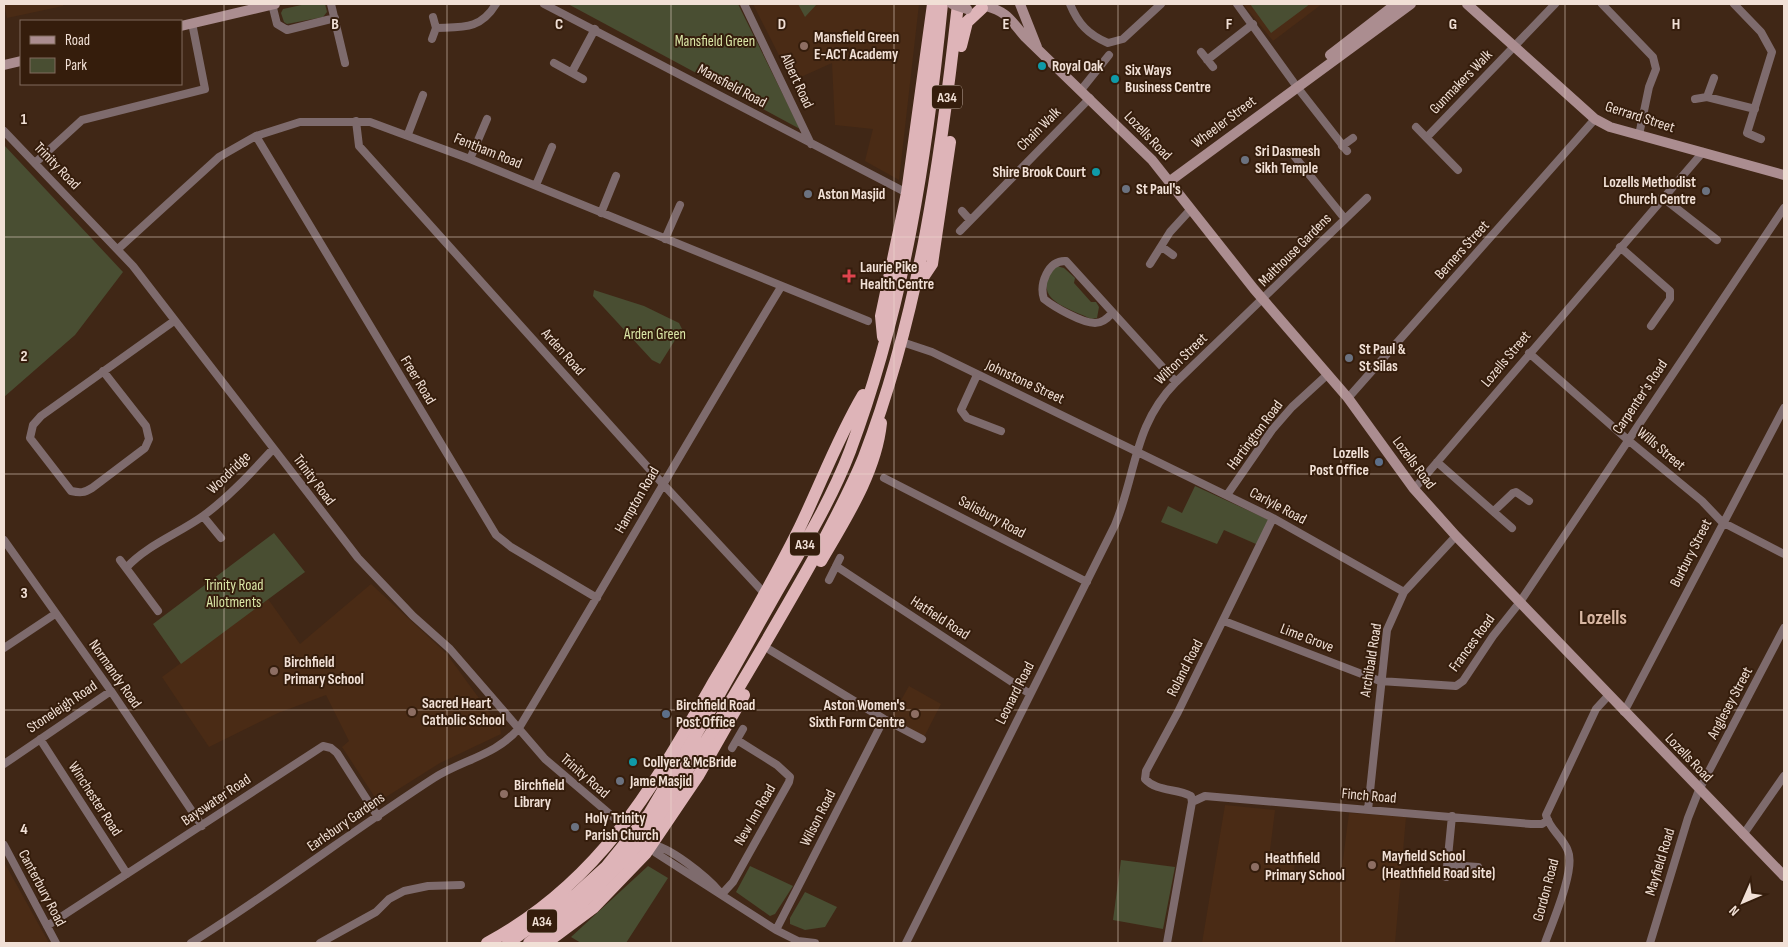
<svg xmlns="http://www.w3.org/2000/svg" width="1788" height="947" font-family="'Sofia Sans Condensed',sans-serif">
<rect width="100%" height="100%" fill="#402716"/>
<!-- built -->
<path fill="#4a2b15" d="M4,4H63V6L7,18Z
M753,4H919L899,180L865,161L873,129L835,125L832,63L792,81Z
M1243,4H1322L1273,41Z
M371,584L446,653L500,727L501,734L440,763L378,802L342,747L349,741L326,695L278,713L209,747L162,677L268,599L300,644Z
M909,686L941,704L924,737L891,718Z
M1225,805L1275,810L1270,850L1296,856L1293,877L1340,883L1349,813L1406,817L1395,943H1202Z
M4,862L49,943H4Z"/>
<!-- green -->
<path fill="#494e32" d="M306,4H325L327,12L323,17L287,24L284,22L281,13L283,9Z
M568,4H738L800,129Z
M798,4H817L805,17Z
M1250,4H1310L1271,33Z
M4,145L123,272L75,335L4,397Z
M1056,266L1064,268L1075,278L1074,283L1091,302H1096L1099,307L1097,318L1091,319C1066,307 1029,299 1056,266Z
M594,290L644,306L679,323L682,329L660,364L652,360L593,296Z
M1195,486L1269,520L1256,544L1224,530L1217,544L1161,522L1168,506L1182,513Z
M274,533L305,572L181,664L153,624Z
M1121,860L1175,867L1163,929L1113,920Z
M648,866L668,878L626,943H581L571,937Z
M750,866L793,886L775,914L770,916L736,892Z
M805,892L837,907L825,927L805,930L790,924V918Z"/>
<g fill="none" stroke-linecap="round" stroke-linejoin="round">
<!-- minor -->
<path stroke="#7e6b6d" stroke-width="8" d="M272,4L277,24L287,30L335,18
M331,4L345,63
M544,4L907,193
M744,4L811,144
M1070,4C1078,24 1089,35 1108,43L1123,39L1161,4
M1237,4L1297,87L1347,151
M1602,4L1653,57L1656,69L1649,87L1639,135
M1734,4L1761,32L1772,52L1747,133L1761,139
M436,28C463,27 480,30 496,4
M432,39L436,28L433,17
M1201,52L1213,67
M1207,60L1253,24
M554,63L583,79
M572,72L595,29
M1081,90L1109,55
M1707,97L1714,78
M1695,99L1707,97L1755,109
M356,121L359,146L662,483L765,594
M1416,127L1458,170
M4,131L133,266L358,558L413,616L450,649L545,759L625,827
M408,134L423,95
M256,136L496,535L511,547L597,598
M1427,137L1555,4
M1342,146L1353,138
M1295,157L1345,219
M470,159L487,119
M35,163L82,120L205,89L192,23
M536,185L552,147
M1662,197L1717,240
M962,211L970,220
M601,213L616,176
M960,231L1090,98
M665,239L680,205
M1162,247L1173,255
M1620,247L1670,291V299L1651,326
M118,249L219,157L256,136L300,122H370L470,159L868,321
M1150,264L1170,232L1191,209
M1112,313C1108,318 1103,323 1095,323C1082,323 1054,307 1044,299C1039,284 1048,260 1066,261L1176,382
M902,342L932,352L1273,518L1404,592
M1529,353L1628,440L1702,501L1722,522L1784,554
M103,371L146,426L149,439L145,448L92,488C84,493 80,493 71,491L30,438L33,425L41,416L174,321
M977,375L961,410L967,418L1001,431
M1348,398L1595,119
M1437,462L1512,528
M884,478L1087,582
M1414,489L1703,152
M1227,495L1272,430L1292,407L1328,374
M1494,511L1513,493L1516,492L1529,501
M203,516L221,538
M4,540L111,691L202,826
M120,560L126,568
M836,566L1030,694
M829,580L840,558
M158,611L126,568C147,545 178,534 203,516C229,497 251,473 273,449
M1224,621L1380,681L1456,686L1463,681L1493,636L1520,602L1784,208
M4,648L55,614
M770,650L884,719L922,739
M1624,712L1784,408
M40,739L127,874
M732,748L743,729
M4,764L111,691
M1192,802L1205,796L1531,824H1542L1548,820
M1192,802L1191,796C1176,788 1157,792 1145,779L1146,771L1178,712L1273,518
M1368,810L1387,630L1404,592L1456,536
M1743,835L1784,776
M649,844L656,853L776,930L798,941L815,943
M4,845L56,943
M651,845C668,845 707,877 719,891
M1449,865L1478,867
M1446,877L1452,816
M722,894L733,882L789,782L790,777L777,765L737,740
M47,926L323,746L331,748L337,753L378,817
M776,930L884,719
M191,943C274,891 352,831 434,778C462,760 497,755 519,728C607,582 692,433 781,287
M320,943L376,912L389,899L404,891L428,886L461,885
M906,943L1115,525C1137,472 1133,426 1176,382L1367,198
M1167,943L1192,802
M1545,943C1552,923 1576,869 1568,851C1563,837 1549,829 1546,815L1596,709L1608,696
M1650,943L1688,818L1699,790L1784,628"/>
<!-- secondary -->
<path stroke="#ab8d90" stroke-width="10" d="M1020,4L1037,47
M1467,4L1595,119L1610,127L1784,175
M986,6C1008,12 1011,21 1025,37L1152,160L1254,289L1348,398L1414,489L1456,536L1784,876
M181,26L275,4
M1330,55L1396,4
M4,65L21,61
M1170,181L1411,4"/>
<!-- trunk -->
<path stroke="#deb4b8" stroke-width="12" d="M961,46L967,22L982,8
M920,282L932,264L950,142
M883,337L881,316L907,193L933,4
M821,561C846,518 876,472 881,423
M712,707C733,670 754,632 775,595C802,548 831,501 850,451C904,307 927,155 942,4
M723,714C756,659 788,605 819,549C835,519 851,489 864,457C920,311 941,158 958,4
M487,943C599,883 652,789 713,683C743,633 772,583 798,531C820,486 837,439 863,395
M508,943L574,896
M529,943L582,903
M546,943L593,908L646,853L698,776L744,695"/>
<!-- secondary-bridge -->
<path stroke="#ab8d90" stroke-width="10" d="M952,4L967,9"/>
<!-- trunk-bridge -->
<path stroke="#deb4b8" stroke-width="12" d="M574,896L606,867L649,814L712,707
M582,903L644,839L723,714"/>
</g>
<!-- grid -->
<path fill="none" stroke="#f1e0d6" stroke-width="1" stroke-opacity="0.55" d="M224,4V943M447,4V943M671,4V943M894,4V943M1118,4V943M1341,4V943M1565,4V943M4,237H1784M4,474H1784M4,710H1784"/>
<!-- markers -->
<g fill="#8d6e63" stroke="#351d0c" stroke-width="2">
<circle cx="804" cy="46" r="5"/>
<circle cx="274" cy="671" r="5"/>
<circle cx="412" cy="712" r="5"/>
<circle cx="915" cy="714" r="5"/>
<circle cx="504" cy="794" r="5"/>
<circle cx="1372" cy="865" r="5"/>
<circle cx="1255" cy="867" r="5"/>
</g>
<g fill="#0f9aa8" stroke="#351d0c" stroke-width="2">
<circle cx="1042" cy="66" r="5"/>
<circle cx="1115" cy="79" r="5"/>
<circle cx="1096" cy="172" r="5"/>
<circle cx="633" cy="762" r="5"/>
</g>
<g fill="#6b7280" stroke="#351d0c" stroke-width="2">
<circle cx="1245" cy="160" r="5"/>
<circle cx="1126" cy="189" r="5"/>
<circle cx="1706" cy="191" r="5"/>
<circle cx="808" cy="194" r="5"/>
<circle cx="1349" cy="358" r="5"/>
<circle cx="620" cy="781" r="5"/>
<circle cx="575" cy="827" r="5"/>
</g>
<path fill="#e0444e" stroke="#351d0c" stroke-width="2" d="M846.5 268.5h5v5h5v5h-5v5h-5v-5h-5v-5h5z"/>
<g fill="#5c6f8a" stroke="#351d0c" stroke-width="2">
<circle cx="1379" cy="462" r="5"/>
<circle cx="666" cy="714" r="5"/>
</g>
<g text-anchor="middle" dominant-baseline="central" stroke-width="4" stroke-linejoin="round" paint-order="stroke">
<!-- shield labels -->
<g fill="#351d0c" stroke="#b9a699" stroke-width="1">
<rect x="932" y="85.5" width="30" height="23" rx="4"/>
<rect x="790" y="532.5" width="30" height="23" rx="4"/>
<rect x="527" y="909.5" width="30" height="23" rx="4"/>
</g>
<g font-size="14" font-weight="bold" fill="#f1e0d6">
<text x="947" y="97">A34</text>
<text x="805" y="544">A34</text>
<text x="542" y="921">A34</text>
</g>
<!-- poi labels -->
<g font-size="15" font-weight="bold" fill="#f1e0d6" stroke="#351d0c" text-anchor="start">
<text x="814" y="37">Mansfield Green<tspan x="814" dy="17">E-ACT Academy</tspan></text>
<text x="1052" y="66">Royal Oak</text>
<text x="1125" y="70">Six Ways<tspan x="1125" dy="17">Business Centre</tspan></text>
<text x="1255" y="151">Sri Dasmesh<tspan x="1255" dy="17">Sikh Temple</tspan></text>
<text x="1086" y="172" text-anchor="end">Shire Brook Court</text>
<text x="1696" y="182" text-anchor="end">Lozells Methodist<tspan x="1696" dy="17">Church Centre</tspan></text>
<text x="1136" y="189">St Paul's</text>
<text x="818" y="194">Aston Masjid</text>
<text x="860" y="267">Laurie Pike<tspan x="860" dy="17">Health Centre</tspan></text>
<text x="1359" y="349">St Paul &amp;<tspan x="1359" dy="17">St Silas</tspan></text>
<text x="1369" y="453" text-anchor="end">Lozells<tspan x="1369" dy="17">Post Office</tspan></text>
<text x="284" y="662">Birchfield<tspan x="284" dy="17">Primary School</tspan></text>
<text x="422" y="703">Sacred Heart<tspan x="422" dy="17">Catholic School</tspan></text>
<text x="676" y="705">Birchfield Road<tspan x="676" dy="17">Post Office</tspan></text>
<text x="905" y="705" text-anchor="end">Aston Women's<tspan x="905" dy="17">Sixth Form Centre</tspan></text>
<text x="643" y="762">Collyer &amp; McBride</text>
<text x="630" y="781">Jame Masjid</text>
<text x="514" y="785">Birchfield<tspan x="514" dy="17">Library</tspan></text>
<text x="585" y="818">Holy Trinity<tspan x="585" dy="17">Parish Church</tspan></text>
<text x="1382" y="856">Mayfield School<tspan x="1382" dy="17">(Heathfield Road site)</tspan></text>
<text x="1265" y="858">Heathfield<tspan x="1265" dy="17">Primary School</tspan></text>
</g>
<!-- park labels -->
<g font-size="15" fill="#dae6a6" stroke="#351d0c">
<text x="715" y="41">Mansfield Green</text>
<text x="655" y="334">Arden Green</text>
<text x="234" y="585">Trinity Road<tspan x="234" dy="17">Allotments</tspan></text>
</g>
<!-- street labels -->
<g font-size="15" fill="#f1e0d6" stroke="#351d0c">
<text transform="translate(797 81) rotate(65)">Albert Road</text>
<text transform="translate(1461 82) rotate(-46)">Gunmakers Walk</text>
<text transform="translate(732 86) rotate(28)">Mansfield Road</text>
<text transform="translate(1640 117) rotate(18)">Gerrard Street</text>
<text transform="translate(1224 122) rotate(-37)">Wheeler Street</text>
<text transform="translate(1039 129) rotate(-45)">Chain Walk</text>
<text transform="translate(1148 136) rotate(46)">Lozells Road</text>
<text transform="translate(488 151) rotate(22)">Fentham Road</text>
<text transform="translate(57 166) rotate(46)">Trinity Road</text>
<text transform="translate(1295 250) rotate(-45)">Malthouse Gardens</text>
<text transform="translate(1462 250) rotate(-48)">Berners Street</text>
<text transform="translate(563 352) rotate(48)">Arden Road</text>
<text transform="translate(1181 359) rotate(-44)">Wilton Street</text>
<text transform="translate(1506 359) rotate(-50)">Lozells Street</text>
<text transform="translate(418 380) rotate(59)">Freer Road</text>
<text transform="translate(1025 382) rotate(25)">Johnstone Street</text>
<text transform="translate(1640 397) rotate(-56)">Carpenter's Road</text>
<text transform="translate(1255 435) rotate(-53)">Hartington Road</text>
<text transform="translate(1661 449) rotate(40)">Wills Street</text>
<text transform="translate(1414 463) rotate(53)">Lozells Road</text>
<text transform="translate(229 473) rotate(-44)">Woodridge</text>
<text transform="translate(314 480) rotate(53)">Trinity Road</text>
<text transform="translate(637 500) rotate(-60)">Hampton Road</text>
<text transform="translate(1278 506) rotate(28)">Carlyle Road</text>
<text transform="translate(992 517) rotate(28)">Salisbury Road</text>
<text transform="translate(1691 553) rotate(-63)">Burbury Street</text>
<text transform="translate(940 618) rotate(33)">Hatfield Road</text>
<text transform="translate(1307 638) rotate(21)">Lime Grove</text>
<text transform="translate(1472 643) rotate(-54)">Frances Road</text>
<text transform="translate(1371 660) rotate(-81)">Archibald Road</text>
<text transform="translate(1185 668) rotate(-63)">Roland Road</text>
<text transform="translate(115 674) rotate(55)">Normandy Road</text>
<text transform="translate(1015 693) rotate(-63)">Leonard Road</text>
<text transform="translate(1730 703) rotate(-62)">Anglesey Street</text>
<text transform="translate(62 707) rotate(-34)">Stoneleigh Road</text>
<text transform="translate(1689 758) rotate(46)">Lozells Road</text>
<text transform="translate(585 776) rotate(41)">Trinity Road</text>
<text transform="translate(1369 796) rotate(5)">Finch Road</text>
<text transform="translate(95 799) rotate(57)">Winchester Road</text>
<text transform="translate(216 800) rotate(-34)">Bayswater Road</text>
<text transform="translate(755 815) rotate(-60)">New Inn Road</text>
<text transform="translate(818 818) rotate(-63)">Wilson Road</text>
<text transform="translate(346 822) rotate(-35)">Earlsbury Gardens</text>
<text transform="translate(1660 862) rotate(-73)">Mayfield Road</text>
<text transform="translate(42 888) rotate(62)">Canterbury Road</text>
<text transform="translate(1546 890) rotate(-75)">Gordon Road</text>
</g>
<!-- district labels -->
<g font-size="20" font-weight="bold" fill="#d8b7a3" stroke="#351d0c">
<text x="1603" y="618">Lozells</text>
</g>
</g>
<g font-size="16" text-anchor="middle" font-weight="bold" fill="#f1e0d6" stroke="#351d0c" stroke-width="4" stroke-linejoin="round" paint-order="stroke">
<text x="335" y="29">B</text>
<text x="559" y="29">C</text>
<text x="782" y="29">D</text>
<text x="1006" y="29">E</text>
<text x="1229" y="29">F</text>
<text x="1453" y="29">G</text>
<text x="1676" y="29">H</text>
<text x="24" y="124">1</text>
<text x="24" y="361">2</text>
<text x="24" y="598">3</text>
<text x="24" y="834">4</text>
</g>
<!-- border -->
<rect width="1788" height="947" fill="none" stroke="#f1e0d6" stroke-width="10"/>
<!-- legend -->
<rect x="20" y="20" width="162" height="65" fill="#351d0c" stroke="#806b5d"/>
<rect x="30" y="36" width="25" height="8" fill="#ab8d90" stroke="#806b5d"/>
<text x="65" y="45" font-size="15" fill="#f1e0d6">Road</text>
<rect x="30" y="58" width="25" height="15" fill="#494e32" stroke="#806b5d"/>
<text x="65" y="70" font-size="15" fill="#f1e0d6">Park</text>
<!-- north arrow -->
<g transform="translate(1743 902) rotate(225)" stroke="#351d0c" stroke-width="4" paint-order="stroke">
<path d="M0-4L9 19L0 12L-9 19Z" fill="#f1e0d6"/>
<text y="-8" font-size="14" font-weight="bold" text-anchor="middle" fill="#f1e0d6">N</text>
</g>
</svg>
